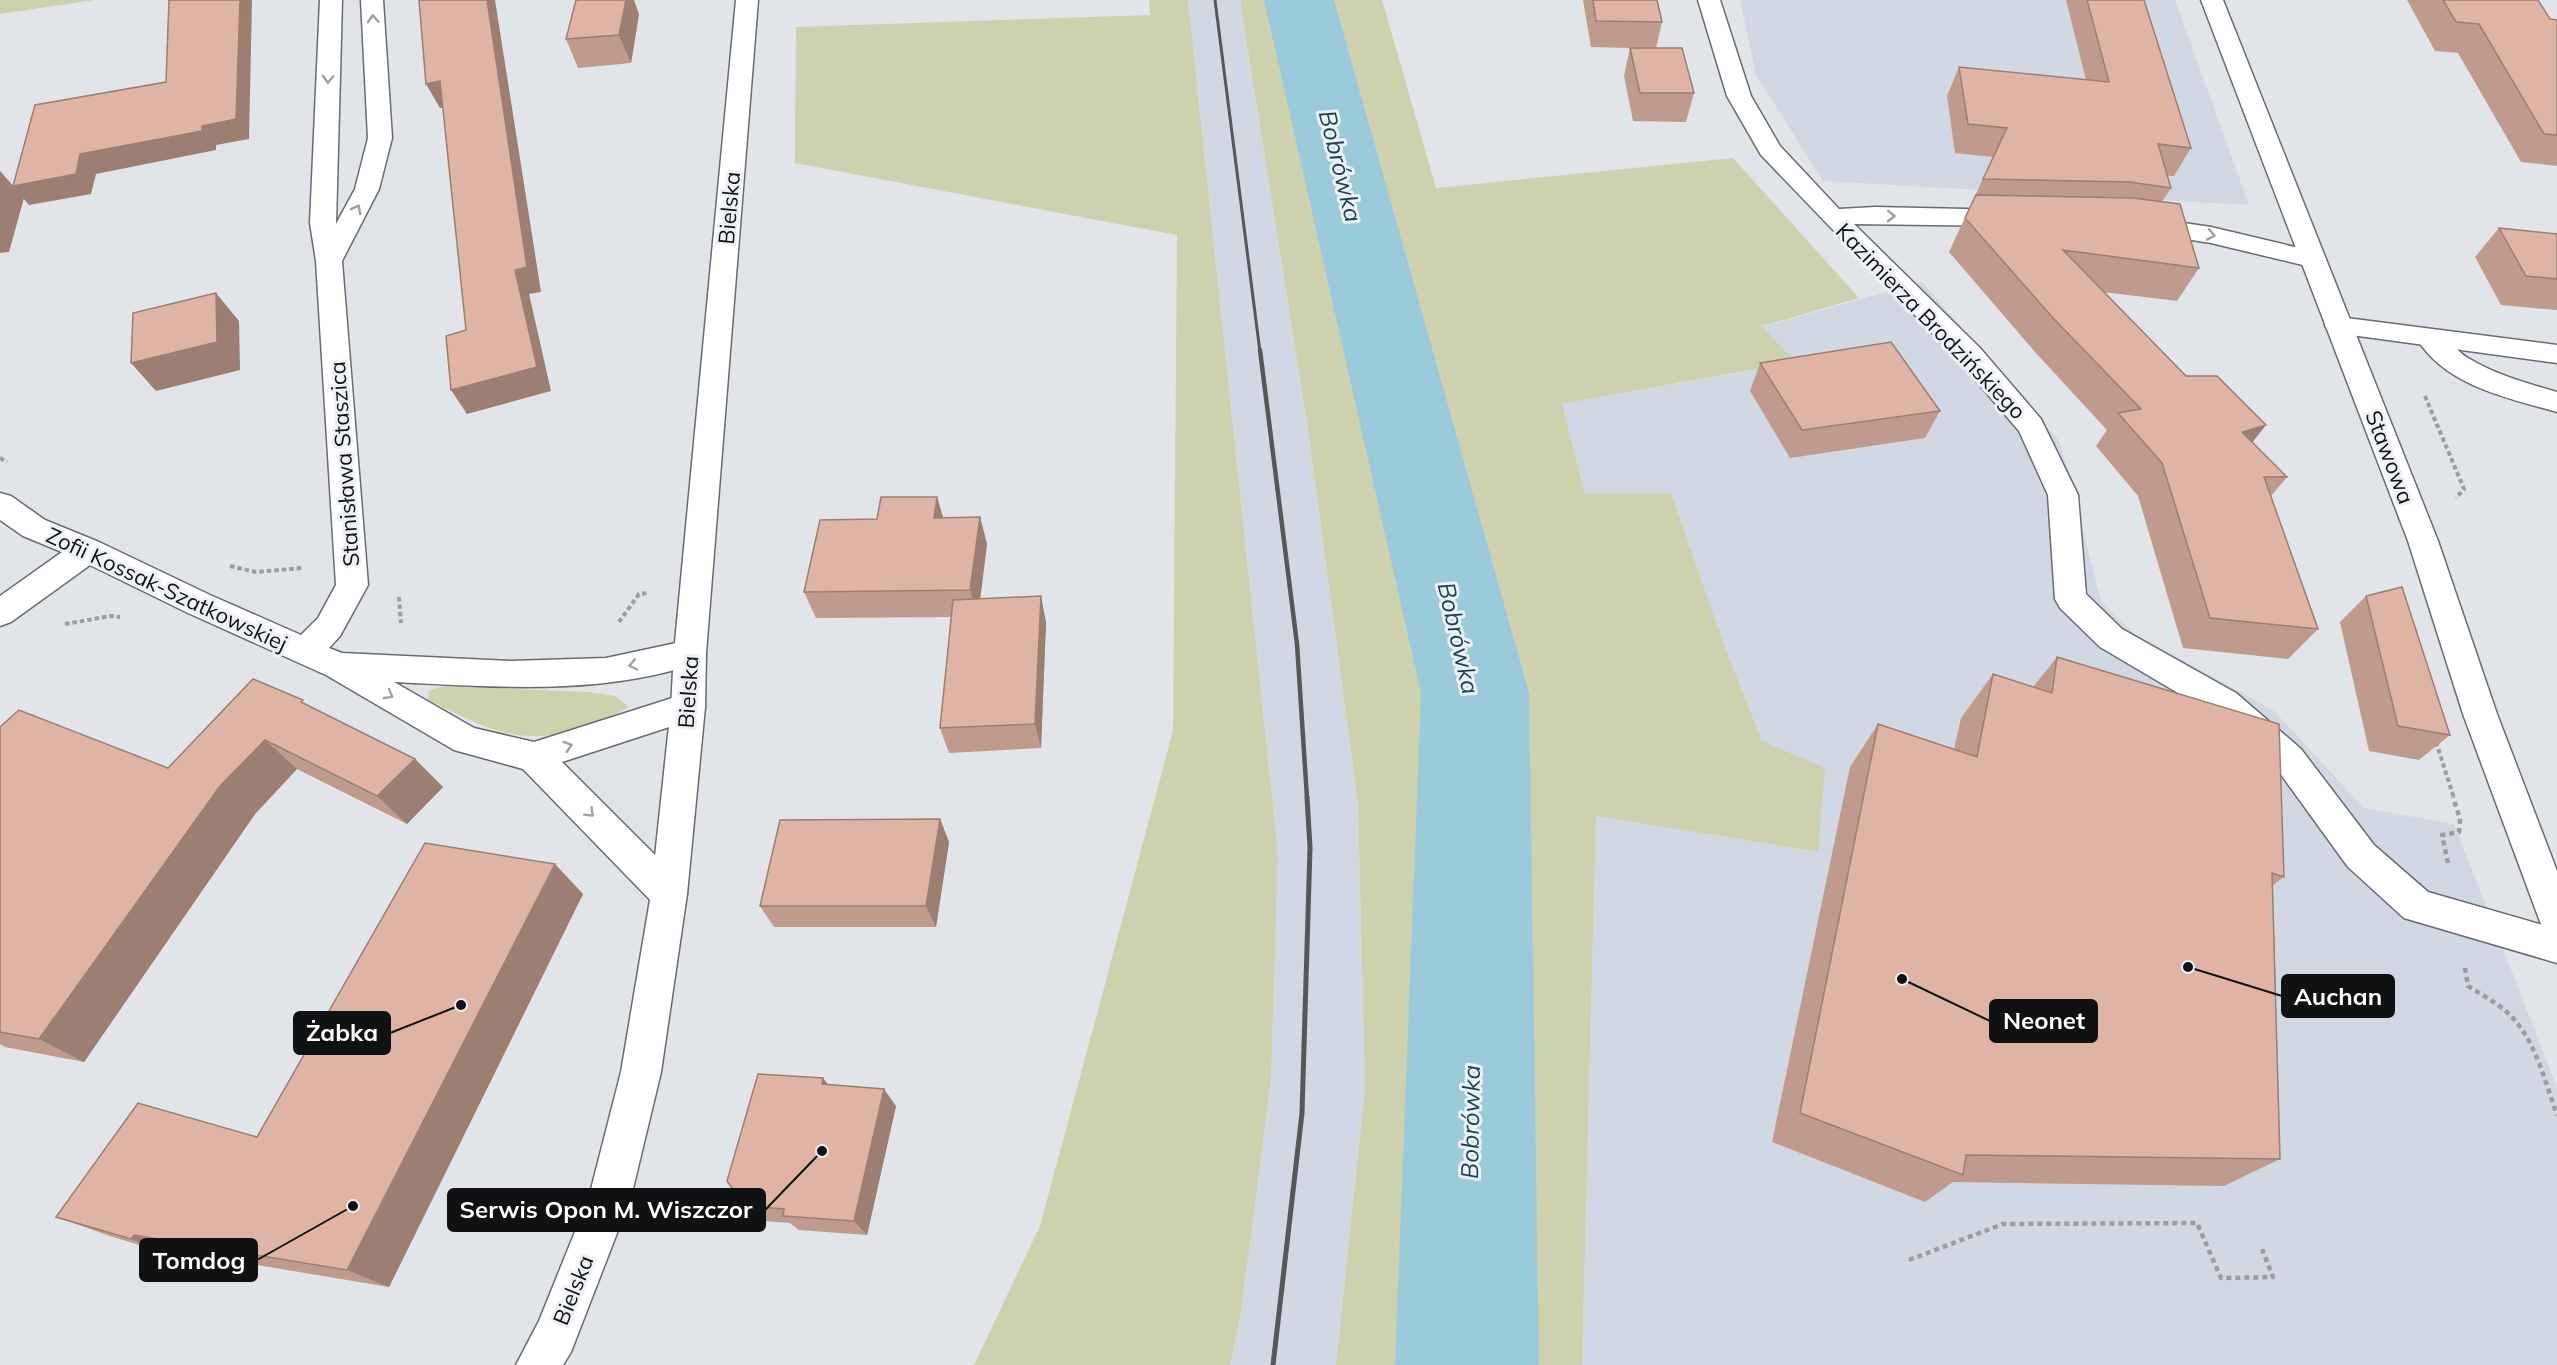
<svg xmlns="http://www.w3.org/2000/svg" width="2557" height="1365" font-family="Mulish,sans-serif">
<rect width="100%" height="100%" fill="#e1e4e9"/>
<!-- built -->
<path fill="#d1d8e4" d="M1188,0H1240L1308,429L1358,804L1365,1089L1336,1365H1230L1241,1312L1271,1079L1278,855Z
M1740,0H2175L2249,205L1823,181L1756,75Z
M1922,282L2060,442L2101,601L2135,634L2273,710L2364,808L2454,824L2557,1087V1365H1582L1596,816L1818,852L1762,741L1720,634L1585,494L1562,404L1794,363L1761,327Z"/>
<!-- green -->
<path fill="#ced1ae" d="M0,0H94L0,14Z
M1149,0H1188L1278,855L1271,1079L1241,1312L1230,1365H974L1040,1226L1173,731L1177,235L795,163L796,27L1150,15Z
M1240,0H1382L1436,188L1733,158L1859,298L1762,326L1795,362L1562,404L1585,494L1671,493L1720,634L1762,741L1825,768L1818,852L1596,816L1582,1365H1336L1365,1089L1358,804L1308,429Z
M443,686L588,692L615,696L629,707C588,730 543,745 496,730C473,723 450,710 428,700L429,691Z"/>
<g fill="none" stroke-linecap="round" stroke-linejoin="round">
<!-- river -->
<path fill="#9bcbdb" fill-rule="evenodd" d="M1264,0H1334L1529,693L1539,1365H1395L1421,693Z"/>
<defs>
<path id="lane" d="M2431,330C2448,334 2454,350 2468,358C2496,375 2526,383 2557,392V412C2508,398 2446,386 2417,339L2421,332Z"/>
<path id="street" d="M320,0H342L336,224L355,189L368,138L361,0H383L392,138L379,189L342,261L368,585L340,636L329,648L342,653L511,661L606,658L690,640L701,644L706,653L701,662C602,696 497,687 394,682L474,728L534,742L688,693L700,697L705,707L700,717L562,762L682,882L687,894L682,906L669,911L656,906L523,769L454,750L326,675L188,613L90,565L11,622L0,626V596L62,552L23,536L0,520V493L11,496L45,520L99,542L210,595L301,635L318,618L336,585L316,261L310,223Z
M1698,0H1720L1751,96L1780,146L1839,209L1875,207L2011,210L2020,212L2024,218L2020,224L2011,226L1854,224L1980,348L2041,419L2078,495L2086,594L2122,629L2236,693L2301,749L2374,845L2428,892L2557,929V963L2404,918L2348,867L2277,769L2212,713L2100,647L2060,608L2055,599L2048,495L2019,431L1960,362L1761,155L1727,96Z
M2143,217L2211,227L2320,253L2324,259L2320,265L2311,267L2211,243L2134,231L2130,225L2134,219Z
M2339,317L2557,345V363L2329,332L2325,326L2329,320Z"/>
<path id="secondary" d="M736,0H758L706,653L705,707L687,894L661,1072L631,1197L571,1352L563,1365H516L539,1321L589,1197L621,1072L651,894L671,707L674,653Z
M2201,0H2223L2438,541L2497,714L2557,871V936L2544,931L2539,919L2463,714L2408,541Z"/>
</defs>
<!-- lane casing -->
<use href="#lane" stroke="#686b70" stroke-width="3"/>
<!-- street casing -->
<use href="#street" stroke="#686b70" stroke-width="3"/>
<!-- secondary casing -->
<use href="#secondary" stroke="#686b70" stroke-width="3"/>
<!-- path-far1 -->
<path stroke="#9b9da1" stroke-width="4" stroke-dasharray="4.5 3" stroke-linecap="butt" d="M2425,396L2464,489L2456,498
M0,458L7,462
M230,566L256,572L302,568
M399,597L401,623
M619,622L639,594L648,593
M65,624L111,616L120,617
M2436,742L2454,798"/>
<!-- path -->
<path stroke="#9b9da1" stroke-width="4.5" stroke-dasharray="5 4" stroke-linecap="butt" d="M2448,863L2442,835L2459,832L2460,819L2453,797
M2465,968L2468,986C2482,995 2498,1003 2510,1015C2536,1041 2545,1082 2557,1115
M1909,1260L2003,1224L2197,1223L2221,1278L2273,1277L2262,1249"/>
<!-- lane -->
<use href="#lane" fill="#fff" fill-rule="evenodd"/>
<!-- street -->
<use href="#street" fill="#fff" fill-rule="evenodd"/>
<!-- secondary -->
<use href="#secondary" fill="#fff" fill-rule="evenodd"/>
<!-- rail-far2 -->
<path stroke="#55575a" stroke-width="3" d="M1215,0L1260,352"/>
<!-- rail-far1 -->
<path stroke="#55575a" stroke-width="4.5" d="M1260,350L1297,644L1307,798"/>
<!-- rail -->
<path stroke="#55575a" stroke-width="5" d="M1273,1365L1302,1113L1310,848L1307,797"/>
</g>
<!-- wall -->
<path fill="#c09b8d" d="M1583,0H1657L1662,22L1656,48L1694,93L1686,122L1633,121L1624,76L1630,48L1591,47Z
M2066,0H2144L2191,148L2174,176H2167L2171,188L2162,202L2199,268L2177,301L2103,292L2287,477L2271,496L2318,629L2288,659L2183,648L2138,496L2096,446L2107,430L2035,352L1949,252L1993,157L1955,153L1947,96L1959,67L2086,80Z
M2407,0H2538L2550,19L2557,20V166L2521,162L2458,53L2435,51Z
M639,14L631,63L578,68L566,39Z
M2499,228L2557,234V310L2501,305L2475,257Z
M1760,363L1940,411L1925,438L1790,458L1750,391Z
M937,497L943,518L980,517L987,544L980,599L1046,622L1041,748L949,753L940,728L951,617L816,618L804,592L877,519Z
M2366,596L2450,735L2419,760L2369,751L2340,622Z
M2057,657L2284,877L2273,885L2280,1159L2224,1186L1953,1182L1925,1202L1772,1142L1850,767L1878,724L1954,749L1961,718L1993,674L2033,687Z
M309,706L415,759L443,787L407,824L297,769L255,814L84,1062L5,1047L0,1044V727L168,768Z
M940,819L949,842L936,927H774L760,906Z
M583,894L389,1287L185,1253L182,1258L110,1236L56,1217L257,1137Z
M828,1085L896,1106L867,1235L799,1230L790,1223L763,1221L745,1206Z"/>
<!-- shaded-wall -->
<path fill="#9c7e73" d="M240,0H252L249,139L216,145V150L96,174L91,194L29,205L13,186L80,154L202,126Z
M487,0H495L541,292L529,294L551,391L467,414L451,390L515,270Z
M626,0H634L639,14L631,63L619,35Z
M440,81L453,106L440,108L426,84Z
M0,171L24,198L9,252L0,253Z
M216,293L239,321L240,370L156,391L131,363Z
M2266,425L2240,458L2242,432Z
M937,497L945,524L934,518Z
M980,517L987,544L978,616L970,590Z
M1041,596L1046,622L1041,748L1035,724Z
M265,740L297,769L255,814L84,1062L39,1039L220,786Z
M415,759L443,787L407,824L377,796Z
M940,819L949,842L936,927L926,906Z
M555,864L583,894L389,1287L347,1270Z
M823,1078L837,1096L822,1084Z
M884,1089L896,1106L867,1235L854,1221Z
M134,1235L185,1253L182,1258L131,1239Z"/>
<!-- building -->
<path fill="#dfb4a4" stroke="#9c7e73" stroke-width="1.5" d="M169,0H240L236,119L202,126V131L80,154L76,174L13,186L35,105L166,82Z
M419,0H487L527,267L515,270L537,367L451,390L446,336L466,330L440,81L426,84Z
M576,0H626L619,35L566,39Z
M1593,0H1657L1662,22L1596,21Z
M2087,0H2144L2191,148L2158,144L2171,188L2130,182L1983,179L2007,128L1968,124L1959,67L2109,82Z
M2443,0H2538L2550,19L2557,20V135L2544,134L2479,24L2456,22Z
M1630,48H1682L1694,93H1640Z
M1976,195L2133,198L2180,204L2199,268L2063,250L2186,376H2217L2266,425L2242,432L2287,477H2264L2318,629L2210,618L2162,463L2118,413L2141,409L2054,319L1965,218Z
M2499,228L2557,234V279L2526,276Z
M216,293L217,342L131,363L133,313Z
M1891,342L1940,411L1802,430L1760,363Z
M881,497H937L934,518L980,517L970,590L804,592L820,520L877,519Z
M2402,587L2450,735L2398,726L2366,596Z
M1041,596L1035,724L940,728L953,600Z
M2057,657L2279,724L2284,877L2272,873L2280,1159L1966,1155L1963,1175L1800,1113L1878,724L1977,757L1993,674L2052,693Z
M253,679L303,700L301,702L415,759L377,796L265,740L220,786L39,1039L0,1032V727L19,710L168,768Z
M940,819L926,906H760L780,820Z
M425,843L555,864L347,1270L134,1235L131,1239L56,1217L138,1103L257,1137Z
M758,1074L823,1078L822,1084L884,1089L854,1221L783,1216L784,1209L745,1206L727,1181Z"/>
<!-- one-way arrows -->
<defs><path id="oneway-chevron" d="M-2-3.5L2.5 0L-2 3.5" fill="none" stroke-width="1.6" stroke-linecap="round" stroke-linejoin="round" transform="scale(1.5)"/></defs>
<g stroke="#9fa0a1">
<use href="#oneway-chevron" transform="translate(373 19) rotate(-93)"/>
<use href="#oneway-chevron" transform="translate(328 79) rotate(92)"/>
<use href="#oneway-chevron" transform="translate(357 209) rotate(-62)"/>
<use href="#oneway-chevron" transform="translate(1891 216) rotate(1)"/>
<use href="#oneway-chevron" transform="translate(2211 235) rotate(11)"/>
<use href="#oneway-chevron" transform="translate(633 665) rotate(168)"/>
<use href="#oneway-chevron" transform="translate(389 695) rotate(30)"/>
<use href="#oneway-chevron" transform="translate(568 746) rotate(-18)"/>
<use href="#oneway-chevron" transform="translate(590 813) rotate(45)"/>
</g>
<g text-anchor="middle" dominant-baseline="central" stroke-width="6" stroke-linejoin="round" paint-order="stroke">
<!-- street labels -->
<g font-size="22" fill="#101113" stroke="#eef1f7">
<text transform="translate(729 208) rotate(-85)">Bielska</text>
<text transform="translate(1931 321) rotate(46)">Kazimierza Brodzińskiego</text>
<text transform="translate(2390 457) rotate(69)">Stawowa</text>
<text transform="translate(344 464) rotate(-94)">Stanisława Staszica</text>
<text transform="translate(167 589) rotate(25)">Zofii Kossak-Szatkowskiej</text>
<text transform="translate(688 692) rotate(-86)">Bielska</text>
<text transform="translate(573 1290) rotate(-68)">Bielska</text>
</g>
<!-- water labels -->
<g font-size="24" font-style="italic" fill="#1a4450" stroke="#eef1f7">
<text transform="translate(1341 166) rotate(76)">Bobrówka</text>
<text transform="translate(1459 638) rotate(77)">Bobrówka</text>
<text transform="translate(1470 1122) rotate(-89)">Bobrówka</text>
</g>
</g>
<!-- callouts -->
<path fill="none" stroke="#101113" stroke-width="2" d="M2188 967L2282 996M1902 979L1990 1021M461 1005L390 1033M822 1151L765 1210M353 1206L257 1260"/>
<g fill="#101113" stroke="#eef1f7" stroke-width="2">
<circle cx="2188" cy="967" r="6"/>
<circle cx="1902" cy="979" r="6"/>
<circle cx="461" cy="1005" r="6"/>
<circle cx="822" cy="1151" r="6"/>
<circle cx="353" cy="1206" r="6"/>
</g>
<g fill="#101113" stroke="#101113" stroke-width="2">
<rect x="2282" y="975" width="112" height="42" rx="6"/>
<rect x="1990" y="1000" width="107" height="42" rx="6"/>
<rect x="294" y="1012" width="96" height="42" rx="6"/>
<rect x="448" y="1189" width="317" height="42" rx="6"/>
<rect x="140" y="1239" width="117" height="42" rx="6"/>
</g>
<g font-size="24" text-anchor="middle" font-weight="bold" fill="#fff">
<text x="2338" y="1005">Auchan</text>
<text x="2044" y="1029">Neonet</text>
<text x="342" y="1041">Żabka</text>
<text x="606" y="1218">Serwis Opon M. Wiszczor</text>
<text x="199" y="1269">Tomdog</text>
</g>
</svg>
